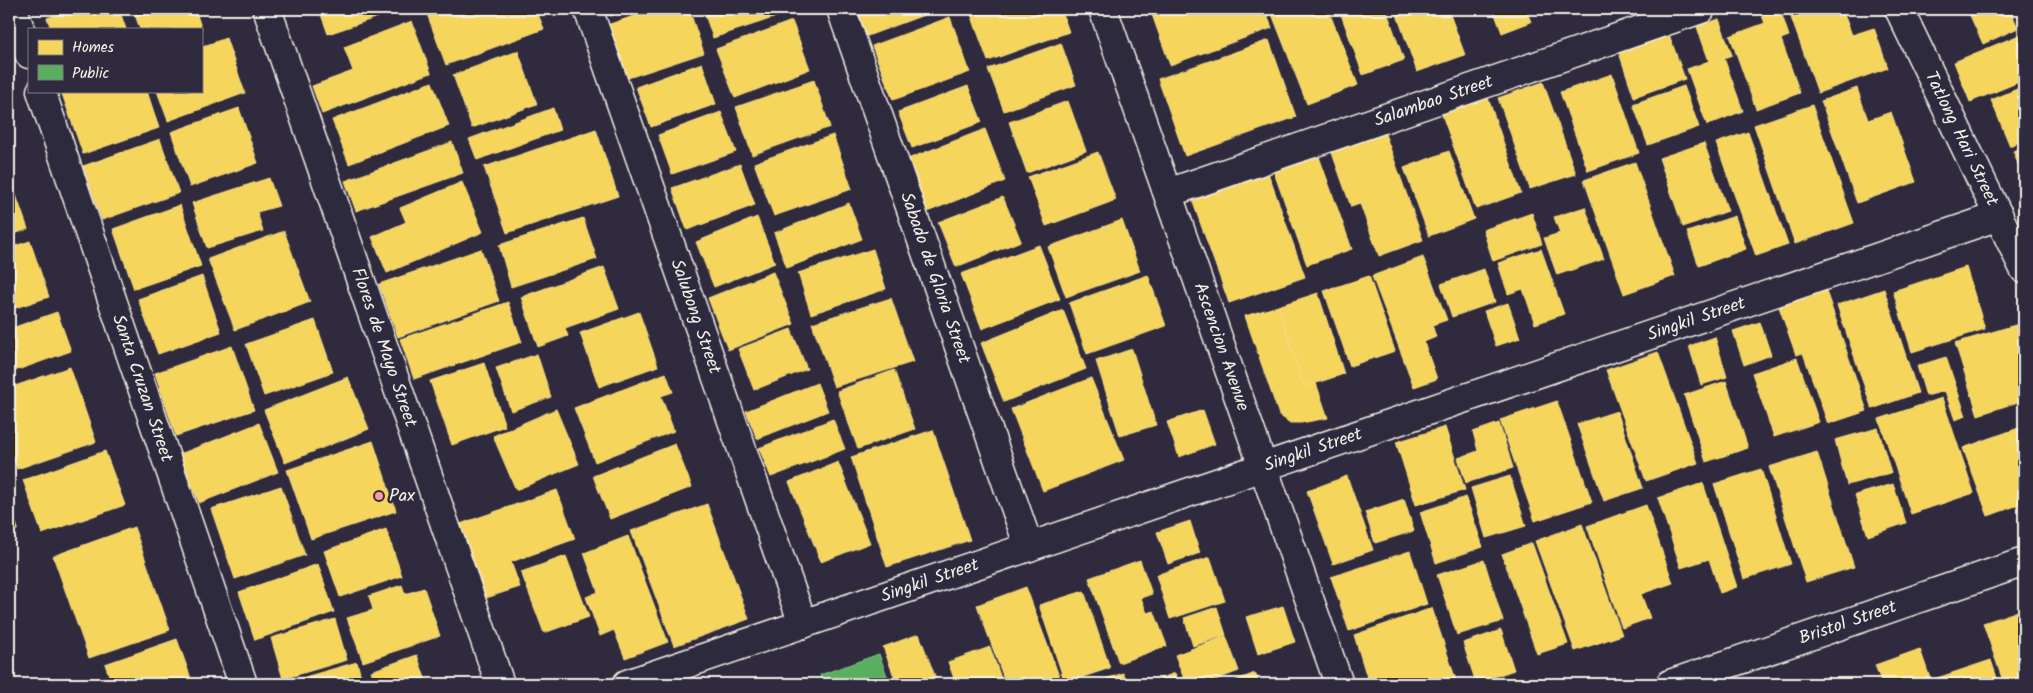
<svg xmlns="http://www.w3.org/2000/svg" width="2033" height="693" font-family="Kalam,sans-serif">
<rect width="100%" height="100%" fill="#2f2a3d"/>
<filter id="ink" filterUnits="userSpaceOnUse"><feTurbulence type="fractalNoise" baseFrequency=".02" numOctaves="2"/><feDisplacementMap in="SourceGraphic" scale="10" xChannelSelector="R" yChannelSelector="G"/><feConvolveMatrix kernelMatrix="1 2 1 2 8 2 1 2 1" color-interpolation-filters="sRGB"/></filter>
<g filter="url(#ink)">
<!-- homes -->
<path fill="#f6d55c" stroke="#f5dd86" d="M73,9H119L126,29H51L47,18Z
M133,9H195L202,30L140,29Z
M319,9H402L328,34Z
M441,9H536L544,29L446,65L427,14Z
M607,9H628L610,16Z
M655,9H689L704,53L625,79L607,25Z
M703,9H790L791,12L713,38Z
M851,9H940L862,38Z
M969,9H1061L1069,32L988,61Z
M1150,9H1265L1272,28L1170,65Z
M1270,9H1328L1358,85L1307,104Z
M1339,9H1386L1404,60L1363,75Z
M1395,9H1448L1465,55L1417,72Z
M1493,9H1526L1531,22L1502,33Z
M1759,9H1780L1789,36L1781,39L1800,93L1756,109L1730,36L1765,23Z
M1788,9H1842L1852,35L1874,28L1888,68L1818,93Z
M1967,9H2010L2018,28L1983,44Z
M950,17L970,72L893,100L872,46Z
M1719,19L1732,55L1724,58L1743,111L1707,125L1687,69L1709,61L1697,27Z
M412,21L431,73L322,114L312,86L353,71L344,47Z
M792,21L810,69L735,98L716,49Z
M1666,26L1685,79L1634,97L1616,44Z
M2024,33V80L1970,102L1954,62Z
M226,38L245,93L168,121L157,91H201V47Z
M1269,40L1296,117L1185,156L1158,79Z
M1061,43L1076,85L1004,111L988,69Z
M518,51L537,104L472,128L453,75Z
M702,63L716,104L651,127L636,87Z
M1612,74L1639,153L1588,171L1560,92Z
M814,80L830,127L752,155L736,107Z
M432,82L449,126L349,164L332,120Z
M1543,82L1576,174L1530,189L1498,98Z
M968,86L982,122L912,148L898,112Z
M1684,86L1699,127L1648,145L1633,104Z
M2024,86V140L2010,146L1991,100Z
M1857,88L1868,120L1891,112L1916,182L1857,203L1821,101Z
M61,91H147L159,128L83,154Z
M1487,95L1521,193L1476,209L1441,112Z
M1068,101L1086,151L1027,173L1009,122Z
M1812,105L1854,223L1795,244L1754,125Z
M239,108L258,163L190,187L171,132Z
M553,108L560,130L477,160L469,139Z
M721,112L736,152L672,174L658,135Z
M596,129L618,196L507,233L484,167Z
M985,129L1005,181L927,212L905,160Z
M1384,131L1423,240L1379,256L1360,204L1351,207L1331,150Z
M1748,132L1788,245L1756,256L1716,143Z
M833,135L852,189L774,216L754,163Z
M160,139L179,193L102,220L83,166Z
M452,142L463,173L356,211L345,181Z
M1704,143L1728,211L1683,227L1659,158Z
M2024,147V179L2013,151Z
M1317,151L1352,249L1307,265L1272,167Z
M1449,151L1474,219L1429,236L1404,168Z
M1098,152L1116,200L1046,226L1028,177Z
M1635,162L1675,276L1624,294L1584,180Z
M740,164L755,205L687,230L672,188Z
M1267,170L1305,277L1229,303L1191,197Z
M269,178L279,206L257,212L263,231L207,248L192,203Z
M11,181L28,229L9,236V182Z
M462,182L483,232L387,273L372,237L406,222L400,208Z
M1003,197L1021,241L956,267L938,222Z
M849,203L862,239L787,268L774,233Z
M180,205L201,266L134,289L113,229Z
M1585,207L1604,259L1557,275L1544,238L1560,233L1554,217Z
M1532,213L1542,244L1493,261L1483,230Z
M1735,216L1746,249L1699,266L1687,232Z
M757,217L775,263L714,287L696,242Z
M583,218L597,259L511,287L499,245Z
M1122,220L1140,271L1066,297L1048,247Z
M284,231L310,302L235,330L208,259Z
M30,241L49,297L9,310V248Z
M1039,245L1060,299L982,329L961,274Z
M481,249L499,301L398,337L379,284Z
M873,249L886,289L811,314L798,273Z
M1541,249L1564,314L1535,324L1523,289L1508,294L1498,263Z
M1423,257L1447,320L1432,325L1436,337L1424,342L1437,379L1414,387L1372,276Z
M604,267L619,309L565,328L568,336L538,347L521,297Z
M1966,267L1985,329L1912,352L1893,291Z
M1484,269L1495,302L1452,317L1441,284Z
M773,272L794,324L728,350L708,298Z
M1148,275L1166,326L1087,354L1069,303Z
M202,276L221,332L158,354L138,299Z
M1369,276L1395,351L1350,366L1324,291Z
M1825,288L1867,411L1828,424L1803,353L1796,355L1778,304Z
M1884,289L1918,393L1872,409L1837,305Z
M1318,293L1344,374L1304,387L1278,306Z
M891,298L913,362L834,387L812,323Z
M508,302L522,342L414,379L400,339Z
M1508,303L1520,338L1496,346L1484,311Z
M1278,306L1304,387L1316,383L1328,418L1301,423H1290L1279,415L1245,316Z
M1063,310L1086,369L1004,402L981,343Z
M57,312L71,351L9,373V329Z
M639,312L658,366L599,387L580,333Z
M315,320L333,372L264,396L246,344Z
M1760,322L1771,355L1744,365L1733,331Z
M2022,323L2024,330V400L1978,415L1955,343Z
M791,329L807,369L754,390L738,349Z
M1715,337L1727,377L1701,385L1689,346Z
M232,346L254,410L176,436L155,373Z
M1132,349L1156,425L1120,436L1096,361Z
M1658,352L1698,463L1646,481L1606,370Z
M537,354L551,397L511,411L496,368Z
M1946,357L1966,416L1955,420L1945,391L1926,396L1917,366Z
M1797,358L1819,422L1774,437L1752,373Z
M484,363L505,426L452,445L430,381Z
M70,367L96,442L17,469L9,446V388Z
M894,370L915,429L858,449L837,391Z
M666,373L673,392L661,396L674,431L595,462L574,408Z
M348,377L369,429L285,463L264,410Z
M1091,378L1124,460L1043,491L1011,409Z
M1726,381L1748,448L1706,462L1684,395Z
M817,383L828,411L757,439L746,411Z
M1942,398L1974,493L1911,514L1879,419Z
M1557,401L1592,502L1535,521L1500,420Z
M556,409L579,464L516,490L493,436Z
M1203,410L1215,444L1179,457L1167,422Z
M1617,411L1643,488L1604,501L1577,424Z
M833,419L845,449L771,477L759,448Z
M259,423L278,472L199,503L180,454Z
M1499,423L1513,468L1466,483L1458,458L1478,451L1473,432Z
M2024,426V503L1988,516L1963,448Z
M1445,427L1465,490L1416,505L1396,442Z
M1878,428L1891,473L1847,485L1835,440Z
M933,430L970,540L887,567L851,457Z
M373,441L396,511L311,539L287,470Z
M675,444L692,487L610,519L593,476Z
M105,451L125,505L42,534L23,480Z
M1817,452L1854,567L1806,582L1769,467Z
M838,462L870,543L821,562L789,482Z
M1761,469L1791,564L1744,579L1714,484Z
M1347,476L1373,550L1333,564L1307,491Z
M1510,476L1526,526L1486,538L1471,488Z
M1703,483L1737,587L1720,593L1709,559L1681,568L1658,498Z
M1893,484L1906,523L1868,536L1855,495Z
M281,486L305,555L235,579L211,509Z
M557,490L575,539L511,562L520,587L486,598L460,524Z
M1466,497L1483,547L1436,563L1420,512Z
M1404,499L1414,531L1375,543L1365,512Z
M9,502L18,529L9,533Z
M707,504L749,619L674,646L631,531Z
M1646,505L1673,583L1641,594L1650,618L1622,628L1587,526Z
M1190,521L1200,553L1168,564L1157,532Z
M1582,524L1622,635L1575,651L1535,541Z
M134,527L170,630L89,658L53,556Z
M386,529L402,576L340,597L324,551Z
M628,536L668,642L625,658L614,630L600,636L586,597L598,592L584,553Z
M1532,543L1568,644L1537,654L1502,554Z
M1410,551L1427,604L1349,631L1331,577Z
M566,556L589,617L544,633L521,572Z
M1210,557L1225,601L1170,619L1156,575Z
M1140,560L1152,594L1141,598L1147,613L1154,611L1167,646L1119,663L1089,578Z
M1484,560L1503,621L1457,635L1437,575Z
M318,564L334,612L255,640L239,592Z
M402,585L405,594L424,588L440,636L363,662L347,618L373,610L369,596Z
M1026,587L1062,684H1006L977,605Z
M1084,591L1110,668L1065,683L1039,605Z
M1283,606L1295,642L1258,654L1246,617Z
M1217,607L1226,635L1193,646L1184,618Z
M1432,608L1457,683L1451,684H1400L1399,680L1385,684H1369L1354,635Z
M2024,609V684H2004L1983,623Z
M335,619L347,660L283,679L271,638Z
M1501,630L1514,670L1476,683L1463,643Z
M919,634L938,684H897L883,647Z
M1226,636L1239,671L1204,684H1186L1175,655Z
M177,639L193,684H112L105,664Z
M990,647L1003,684H956L948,662Z
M1920,649L1932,684H1882L1875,665Z
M417,655L427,684H376L371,671Z
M1991,660L1999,684H1939L1937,678Z
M357,662L363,684H284V683Z
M1123,673L1127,684H1092Z
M1175,673L1179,684H1146Z
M1255,673L1260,684H1227Z
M1828,677L1830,684H1806Z
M794,678L797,684H777Z"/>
<!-- public -->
<path fill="#5aae61" stroke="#88c28a" d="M879,654L890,684H823L820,675Z"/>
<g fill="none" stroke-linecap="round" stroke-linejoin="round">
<defs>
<g id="minor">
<path d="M13,9L29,54"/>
<path id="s1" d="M588,9L803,624"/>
<path id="s2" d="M841,9L1029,547"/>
<path id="s3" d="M1899,9L2024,269"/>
<path id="s4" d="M41,91L243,684"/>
<path id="s5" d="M1168,193L1701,9"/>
<path id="s6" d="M627,684L1999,216"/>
<path id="s7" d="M1670,684L2024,562"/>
</g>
<g id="tertiary">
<path id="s8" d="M267,9L500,684"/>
<path id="s9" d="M1103,9L1339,684"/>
</g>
</defs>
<!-- minor casing -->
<use href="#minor" stroke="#f4f1e8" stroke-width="31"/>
<!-- tertiary casing -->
<use href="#tertiary" stroke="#f4f1e8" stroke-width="31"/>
<!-- minor -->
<use href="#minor" stroke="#2f2a3d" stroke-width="28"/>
<!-- tertiary -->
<use href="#tertiary" stroke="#2f2a3d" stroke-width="28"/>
</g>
</g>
<!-- markers -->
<circle fill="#ff9aa2" stroke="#2f2a3d" stroke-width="2" cx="379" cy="496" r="5"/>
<g text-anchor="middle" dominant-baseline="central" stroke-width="5" stroke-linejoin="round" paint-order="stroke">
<!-- street labels -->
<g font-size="18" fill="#f4f1e8" stroke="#2f2a3d">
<text stroke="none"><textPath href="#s5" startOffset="281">Salambao Street</textPath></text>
<text stroke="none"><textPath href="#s3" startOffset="144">Tatlong Hari Street</textPath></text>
<text stroke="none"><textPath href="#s2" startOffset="285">Sabado de Gloria Street</textPath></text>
<text stroke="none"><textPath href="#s1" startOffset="326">Salubong Street</textPath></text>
<text stroke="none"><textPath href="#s6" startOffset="1130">Singkil Street</textPath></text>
<text stroke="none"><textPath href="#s8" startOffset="358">Flores de Mayo Street</textPath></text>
<text stroke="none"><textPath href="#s9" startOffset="358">Ascencion Avenue</textPath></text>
<text stroke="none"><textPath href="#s4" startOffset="314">Santa Cruzan Street</textPath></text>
<text stroke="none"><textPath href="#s6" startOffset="725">Singkil Street</textPath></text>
<text stroke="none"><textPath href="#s6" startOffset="320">Singkil Street</textPath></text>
<text stroke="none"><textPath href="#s7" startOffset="188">Bristol Street</textPath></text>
</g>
<!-- poi labels -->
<g font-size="18" fill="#f4f1e8" stroke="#2f2a3d" text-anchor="start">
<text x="389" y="496">Pax</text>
</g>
</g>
<!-- margin -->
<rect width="2033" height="693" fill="none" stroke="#2f2a3d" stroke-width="30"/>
<rect x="15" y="15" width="2003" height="663" fill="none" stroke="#f4f1e8" stroke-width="2" filter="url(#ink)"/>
<!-- legend -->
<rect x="28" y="28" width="175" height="65" fill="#2f2a3d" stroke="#7e7a81"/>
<rect x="38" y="40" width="25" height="15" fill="#f6d55c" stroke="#7e7a81"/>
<text x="72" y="52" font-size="15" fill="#f4f1e8">Homes</text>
<rect x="38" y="65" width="25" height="15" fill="#5aae61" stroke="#7e7a81"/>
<text x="72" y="78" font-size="15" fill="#f4f1e8">Public</text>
</svg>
